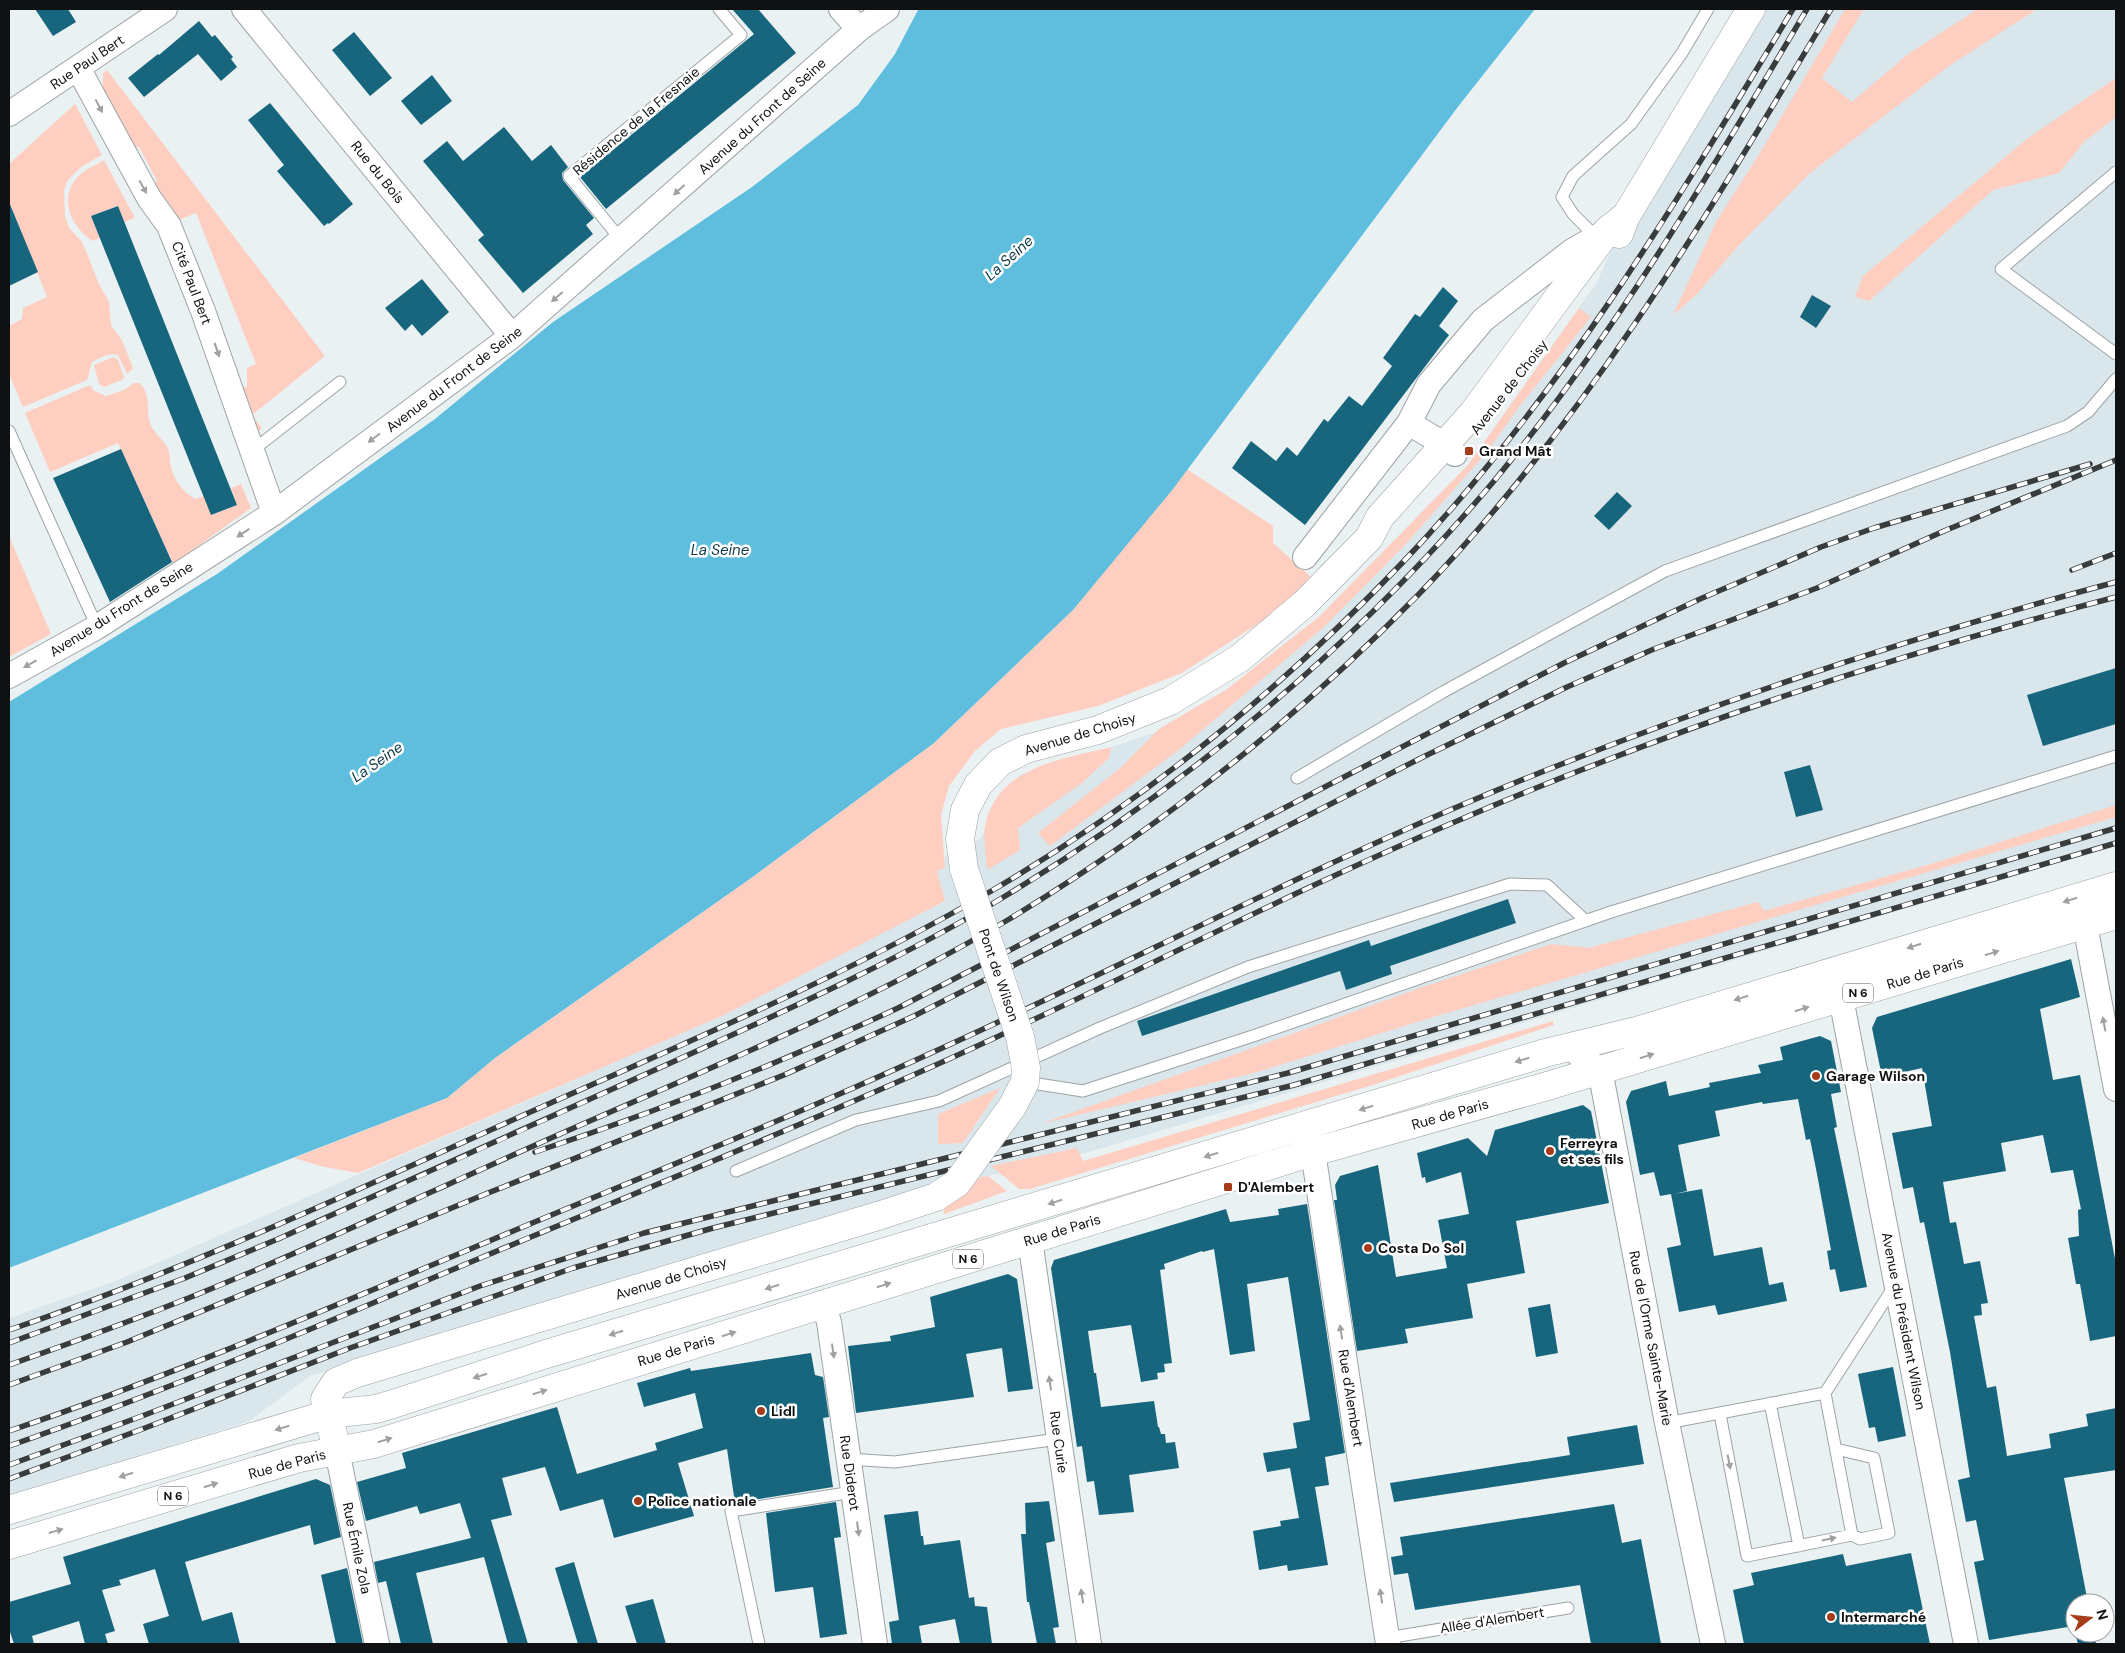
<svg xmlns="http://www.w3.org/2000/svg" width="2125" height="1653" font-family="'DM Sans',sans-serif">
<rect width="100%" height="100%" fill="#eaf1f3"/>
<!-- built -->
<path fill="#d9e7ed" d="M1766,9H2116V846L1089,1152L880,1201L310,1376L248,1422L9,1496V1318L118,1280L574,1080L856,862L946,776L937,806L943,858L980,839L1019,775L1118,745L1195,719L1320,616L1468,465L1597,282L1626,216Z"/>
<!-- green -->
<path fill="#fecfc1" d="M1845,9H1864L1822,78L1852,102L1908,54L1978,9H2037L1949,66L1810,173L1739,245L1697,294L1673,315L1716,222L1766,143Z
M107,70L325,356L252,415L262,428L256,433L235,388L247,387V368L256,364L196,213L179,220L151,188L157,181L139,147H129L103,97V73Z
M2116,78V117L2085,141L2059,173L1993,190L1869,301L1855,297L1863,276L2028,138Z
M75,104L102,155L81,167L67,181L64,190L65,216L69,228L82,242L88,256L98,282L109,302L111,325L122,340L133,368L127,374L118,355C109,352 100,358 92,362L87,380L23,407L9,374V326L22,319L23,308L47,297L9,202V164Z
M104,160L135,218L124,222L117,206L91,216L100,238L93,241C73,229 59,202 75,180C81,171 94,166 104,160Z
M1579,308L1591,317L1519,407L1487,452L1405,545L1324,627L1180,749L1050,846L1038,833L1119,769L1160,728L1226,690L1320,616L1468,465Z
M113,357L118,360L124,377L122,380L104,387L99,384L94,365Z
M134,383H140C150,394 147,406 149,420C152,432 160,436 166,445C171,452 169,459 171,467C174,480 184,494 196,499L204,496L212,515L237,505L231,488L241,484L251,508L173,564L118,443L50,472L25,413L90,385L94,391L106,396L124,390Z
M1187,469L1273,526V543L1310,576L1299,597L1182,673L1098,706L1001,729L975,751L949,786L941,815L945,868L937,871L945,901L724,1015L358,1173L320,1166L294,1158L447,1098L491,1061L754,876L934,743L1073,610Z
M9,536L51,634L9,657Z
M1111,747L1109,758L1082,783L1018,828L1020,850L987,870C986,854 982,837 986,821C1001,765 1065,759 1111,747Z
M2116,805V817L1430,1018L1254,1073L1040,1124L1420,988L1551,944L1588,948L1758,902L1764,911L1934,863Z
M1553,1021L1554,1025L1379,1083L1030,1189H1019L991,1166L1077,1148L1083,1161Z
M1000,1088L963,1143L938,1144V1114Z
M988,1176L1007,1191L944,1214L943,1207L972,1179Z"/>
<!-- water -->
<path fill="#5fbede" d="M923,9H1535L1457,108L1173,489L1073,610L934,743L754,876L495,1058L447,1098L9,1268V702L217,574L435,419L553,322L752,187L858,105L895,54L918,10Z"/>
<!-- building -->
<path fill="#17667d" d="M35,9H68L76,22L53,36Z
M732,9H758L796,53L606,209L580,177L754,34Z
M199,21L212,37L215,35L233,57L231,59L237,67L221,81L198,54L144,97L128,78L158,54L159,55Z
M354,32L392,78L370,96L332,50Z
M432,75L452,101L421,125L401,101Z
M270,103L353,204L329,224L328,223L324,226L277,171L284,165L248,120Z
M504,127L532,161L551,145L568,167L562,173L563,180L594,218L586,225L593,234L523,293L478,240L484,235L423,161L447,141L463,161Z
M9,202L38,272L9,286Z
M118,206L237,505L211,515L91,216Z
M422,279L449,312L422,336L412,324L405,331L385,308Z
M1443,287L1458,301L1439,326L1449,335L1305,525L1232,468L1251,441L1276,461L1287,447L1297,456L1324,419L1328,422L1349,396L1362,406L1392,366L1383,358L1415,314L1420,317Z
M1812,295L1831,306L1816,328L1800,317Z
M121,449L172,562L110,602L53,478Z
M1617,492L1632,506L1609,530L1594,516Z
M2116,668V724L2043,746L2027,695Z
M1810,765L1823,810L1796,817L1784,772Z
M1508,899L1516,923L1390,966L1392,974L1346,990L1340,971L1142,1036L1137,1021L1369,940L1371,946Z
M2071,959L2080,997L2040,1009L2053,1080L2080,1075L2116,1264V1336L2090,1341L2080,1284H2076L2068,1238L2079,1236L2078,1210L2081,1209L2073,1170L2051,1173L2043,1135L2001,1143L2006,1171L1943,1182L1950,1223L1956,1222L1964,1264L1980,1261L1988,1303L1981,1304L1982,1315L1974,1316L1987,1388L1996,1386L2007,1456L2051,1448L2049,1434L2088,1426L2086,1414L2116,1408V1470L2064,1478L2088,1603H2075V1631L2074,1626L1989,1640L1974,1562L1984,1560L1976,1520L1966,1522L1958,1480L1970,1477L1950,1352L1924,1222L1920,1223L1913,1187L1903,1189L1892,1133L1932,1126L1922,1068L1882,1077L1872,1028L1877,1017Z
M1820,1036L1831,1041L1841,1092L1831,1094L1837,1127L1834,1128L1867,1287L1840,1292L1835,1269L1830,1270L1827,1251L1831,1250L1817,1174L1810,1139L1806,1140L1798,1099L1763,1104L1762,1102L1715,1111L1720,1136L1678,1145L1687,1191L1674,1194L1702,1189L1714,1256L1762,1247L1769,1285L1783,1282L1787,1301L1718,1315L1715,1305L1679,1312L1667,1248L1681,1245L1671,1194L1660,1196L1654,1172L1640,1175L1626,1102L1631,1091L1666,1081L1669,1096L1710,1087L1709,1083L1761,1073L1758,1065L1783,1060L1780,1047Z
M1583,1105L1591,1111L1609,1203L1516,1221L1525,1273L1467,1284L1473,1318L1405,1329L1408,1343L1357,1351L1334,1200H1337L1335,1185L1340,1176L1378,1165L1396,1277L1447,1268L1438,1220L1469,1214L1461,1172L1426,1183L1425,1177L1422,1178L1417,1153L1468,1138L1487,1156L1495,1130Z
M1307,1204L1345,1453L1325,1457L1329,1485L1315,1487L1328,1565L1288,1571L1287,1565L1259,1570L1253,1531L1281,1526L1280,1521L1299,1518L1290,1468L1267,1472L1263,1453L1297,1448L1293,1423L1310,1420L1288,1277L1247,1284L1255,1351L1230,1355L1214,1249L1203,1252L1202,1251L1164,1264L1165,1269L1160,1270L1172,1363L1164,1364L1165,1372L1157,1373L1158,1379L1141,1382L1131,1325L1088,1331L1094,1373H1096L1101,1407L1154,1401L1158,1427H1159L1161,1434H1165L1166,1443L1175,1442L1179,1468L1129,1475L1134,1512L1099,1515L1094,1481L1087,1482L1082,1446L1077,1447L1051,1268L1054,1260L1226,1209L1230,1222L1279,1215L1278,1209Z
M1008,1274L1017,1279L1033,1389L1008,1392L1002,1348L966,1354L974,1397L856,1413L848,1346L891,1341L890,1336L935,1327L930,1297Z
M1550,1304L1558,1353L1536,1357L1528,1308Z
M811,1353L815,1375L823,1377L829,1417L823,1418L833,1487L735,1503L727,1449L678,1463L694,1516L614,1538L603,1499L560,1511L545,1467L502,1478L512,1515L491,1520L528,1644H508L484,1557L416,1573L433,1644H401L386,1581L378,1583L374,1562L471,1538L460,1503L420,1514L417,1506L366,1521L357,1482L406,1468L402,1453L557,1407L577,1474L657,1450L655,1443L703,1428L695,1393L644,1407L637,1383L690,1368L691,1371Z
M1893,1367L1906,1436L1878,1442L1875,1427L1869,1428L1858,1374Z
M1637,1425L1644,1464L1394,1502L1390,1483L1570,1455L1567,1437Z
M316,1479L330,1485L341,1537L314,1545L310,1525L185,1562L202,1621L232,1612L240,1644H149L143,1624L169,1616L155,1569L119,1580L121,1585L102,1590L115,1631L105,1634L108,1644H85L79,1621L32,1636L34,1644H14L9,1629V1602L71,1584L63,1557Z
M1049,1501L1055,1541L1046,1543L1059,1627L1053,1628L1056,1644H1037L1029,1602H1027L1021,1534H1026L1025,1503Z
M836,1502L841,1537L834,1538L847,1634L820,1638L813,1587L775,1592L766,1513Z
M1614,1504L1622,1543L1641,1539L1661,1644H1591L1580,1585L1415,1610L1408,1573L1394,1575L1391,1557L1403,1555L1400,1537Z
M918,1511L921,1536H923L924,1545L960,1540L969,1598L974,1597L975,1606L987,1607L992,1644H960L955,1619L919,1626L922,1644H892L889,1622L899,1620L884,1515Z
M1911,1553L1930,1644H1744L1733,1590L1754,1585L1751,1573L1843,1554L1846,1566Z
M574,1562L584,1597L598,1644H578L555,1568Z
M347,1568L363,1644H336L321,1575Z
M653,1599L666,1644H637L625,1606Z
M2075,1633H2094L2096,1644H2078Z"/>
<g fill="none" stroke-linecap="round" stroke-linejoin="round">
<defs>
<path id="lane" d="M2116,172L2001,269L2116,354
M1595,236L1573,214L1562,197L1573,176L1631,124L1682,53L1708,9
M622,241L569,176L741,35L719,9
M9,431L97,627
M251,446L262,443L340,382
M1297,778L1443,692L1665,571L2067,426L2088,412L2116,379
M1025,1082L1083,1091L1253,1036L1611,912L2116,756
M736,1171L856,1120L939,1101L1100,1028L1248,967L1510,884L1547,885L1586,921
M1825,1393L1895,1285
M1770,1403L1799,1546
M1720,1414L1747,1556L1852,1535L1860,1539L1889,1533L1874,1458L1836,1449
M1667,1423L1825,1393L1852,1535
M848,1459L895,1462L1058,1439
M1387,1638L1568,1608
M759,1644L731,1511L853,1492"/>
<path id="street" d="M244,9L512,336
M841,9L859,29
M78,68L149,198L169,226L203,311L274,513
M9,114L165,9
M1409,423L1445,445L1455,454
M1305,557L1409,423L1429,384L1483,320L1572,251L1607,231
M9,676L97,627L274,513L512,336L859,29L887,9
M2085,925L2116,1089
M1841,998L1966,1644
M1569,1047L1600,1070L1667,1423L1713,1644
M1313,1152L1388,1644
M1030,1240L1089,1644
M823,1303L829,1322L875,1644
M337,1451L377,1644"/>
<path id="secondary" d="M1619,234L1626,216L1751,9
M964,869L960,839L965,810L978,785L1000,762L1026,749L1098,730L1170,701L1240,658L1304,604L1369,538L1380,517L1473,413L1608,230L1626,216
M337,1451L325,1399L336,1382L357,1373L881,1215"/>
<path id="primary" d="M9,1510L329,1414L376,1409L393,1404L543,1355L1545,1053L1640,1030L2116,886
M9,1545L299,1458L374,1444L1313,1152L1544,1087L2116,915"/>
</defs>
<!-- lane casing -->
<use href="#lane" stroke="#9da3a5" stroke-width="13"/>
<!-- street casing -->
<use href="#street" stroke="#9da3a5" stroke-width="26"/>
<!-- secondary casing -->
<use href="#secondary" stroke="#9da3a5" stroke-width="29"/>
<!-- primary casing -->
<use href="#primary" stroke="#9da3a5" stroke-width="29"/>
<!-- lane -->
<use href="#lane" stroke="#fff" stroke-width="11"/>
<!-- street -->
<use href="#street" stroke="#fff" stroke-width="24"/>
<!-- secondary -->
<use href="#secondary" stroke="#fff" stroke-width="28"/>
<!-- primary -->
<use href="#primary" stroke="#fff" stroke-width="28"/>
<defs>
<path id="rail" d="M2072,570L2116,553
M535,1152C659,1111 779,1064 898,1008L1564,663L1700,599L1821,547L1874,528L2090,464
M9,1330C183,1271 350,1193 517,1118C677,1046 841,979 993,890C1144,801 1283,688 1404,561C1561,396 1676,203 1793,9
M9,1343L185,1278L278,1239C408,1182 537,1123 666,1065C780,1013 894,963 1002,898C1186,787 1355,646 1494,481C1615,335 1711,171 1807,9
M9,1365C71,1343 134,1320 196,1295C312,1248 425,1194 540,1143C695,1074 860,1008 1006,921C1157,830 1297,719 1420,593C1587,420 1708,214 1831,9
M9,1385L127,1342L488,1193L784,1075L914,1016L1423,757L1567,687L1654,649L1817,588L1944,531L2116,460
M9,1431C171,1376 329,1308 487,1242C634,1180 783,1121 929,1054C1106,974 1278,884 1457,807C1671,716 1892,642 2116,582
M9,1446C174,1388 335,1319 497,1251C641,1191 786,1132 929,1068C1106,989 1278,897 1457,821C1671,729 1891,656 2116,597
M9,1465L142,1416L480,1286L644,1233L1288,1073L2116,828
M9,1479L145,1428L350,1348L573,1268L713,1228L1294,1085L2116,843"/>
</defs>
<!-- rail casing -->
<use href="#rail" stroke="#393c3d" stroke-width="5.5"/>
<!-- rail -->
<use href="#rail" stroke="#fff" stroke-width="4" stroke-dasharray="11" stroke-linecap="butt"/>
<defs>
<path id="secondary-bridge" d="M881,1215L936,1197L957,1183L1012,1107L1025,1082L1026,1068L1020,1037L964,869"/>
</defs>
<!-- secondary-bridge casing -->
<use href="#secondary-bridge" stroke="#9da3a5" stroke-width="29" stroke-linecap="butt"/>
<!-- secondary-bridge -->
<use href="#secondary-bridge" stroke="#fff" stroke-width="28"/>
</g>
<!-- one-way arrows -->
<defs><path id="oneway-solid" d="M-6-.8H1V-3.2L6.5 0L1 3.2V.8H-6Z" transform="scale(1.25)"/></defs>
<g fill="#9fa0a0">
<use href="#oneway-solid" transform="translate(99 106) rotate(62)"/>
<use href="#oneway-solid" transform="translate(143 187) rotate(61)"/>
<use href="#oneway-solid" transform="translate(679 190) rotate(138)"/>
<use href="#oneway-solid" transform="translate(557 297) rotate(139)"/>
<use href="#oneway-solid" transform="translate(217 350) rotate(71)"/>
<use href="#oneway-solid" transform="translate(374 438) rotate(143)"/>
<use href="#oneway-solid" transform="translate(243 533) rotate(147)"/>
<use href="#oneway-solid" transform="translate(30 664) rotate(151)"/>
<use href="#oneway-solid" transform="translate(2070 900) rotate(163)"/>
<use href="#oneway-solid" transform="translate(1914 946) rotate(163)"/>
<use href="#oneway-solid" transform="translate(1992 953) rotate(-17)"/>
<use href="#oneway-solid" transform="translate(1741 998) rotate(163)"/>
<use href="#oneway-solid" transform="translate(1802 1009) rotate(-17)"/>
<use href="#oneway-solid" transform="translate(2104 1024) rotate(-101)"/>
<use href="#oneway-solid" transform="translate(1647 1056) rotate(-17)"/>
<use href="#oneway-solid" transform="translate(1522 1060) rotate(163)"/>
<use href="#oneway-solid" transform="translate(1366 1108) rotate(163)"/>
<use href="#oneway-solid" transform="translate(1211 1155) rotate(163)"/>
<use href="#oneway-solid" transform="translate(1055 1202) rotate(163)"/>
<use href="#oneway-solid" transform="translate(884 1285) rotate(-17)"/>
<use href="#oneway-solid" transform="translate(772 1287) rotate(163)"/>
<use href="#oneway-solid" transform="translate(1341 1332) rotate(-99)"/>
<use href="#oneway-solid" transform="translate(616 1333) rotate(163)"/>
<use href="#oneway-solid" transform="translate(729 1334) rotate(-18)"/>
<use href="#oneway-solid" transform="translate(833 1351) rotate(82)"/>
<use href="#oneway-solid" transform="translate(480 1376) rotate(162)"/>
<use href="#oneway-solid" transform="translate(1050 1383) rotate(-98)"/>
<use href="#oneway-solid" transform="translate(540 1392) rotate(-17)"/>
<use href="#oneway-solid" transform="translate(282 1428) rotate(163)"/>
<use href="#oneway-solid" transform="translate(385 1440) rotate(-17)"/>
<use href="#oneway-solid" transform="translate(1729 1462) rotate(79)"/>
<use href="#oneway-solid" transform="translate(126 1475) rotate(163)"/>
<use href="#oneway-solid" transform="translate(211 1485) rotate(-17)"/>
<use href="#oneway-solid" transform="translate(858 1529) rotate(82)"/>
<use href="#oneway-solid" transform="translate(56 1531) rotate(-16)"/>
<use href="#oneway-solid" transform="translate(1829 1539) rotate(-12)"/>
<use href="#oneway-solid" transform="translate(1082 1596) rotate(-99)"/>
<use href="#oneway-solid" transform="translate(1381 1596) rotate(-99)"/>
</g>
<!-- markers -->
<g fill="#a53d1c" stroke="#fff" stroke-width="2">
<rect x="1464" y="446" width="10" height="10" rx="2.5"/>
<circle cx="1816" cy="1076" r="5"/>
<circle cx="1550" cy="1151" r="5"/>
<rect x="1223" y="1182" width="10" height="10" rx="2.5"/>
<circle cx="1368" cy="1248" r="5"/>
<circle cx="761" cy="1411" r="5"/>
<circle cx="638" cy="1501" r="5"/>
<circle cx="1831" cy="1617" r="5"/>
</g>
<g text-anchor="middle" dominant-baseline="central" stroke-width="5" stroke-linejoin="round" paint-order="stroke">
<!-- shield labels -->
<g fill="#fff" stroke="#575859" stroke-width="1">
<rect x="1843" y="983.5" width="30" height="19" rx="4"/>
<rect x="953" y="1249.5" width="30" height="19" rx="4"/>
<rect x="158" y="1486.5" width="30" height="19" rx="4"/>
</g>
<g font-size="12" font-weight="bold" fill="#0f1112">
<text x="1858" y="993">N 6</text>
<text x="968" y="1259">N 6</text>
<text x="173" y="1496">N 6</text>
</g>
<!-- street labels -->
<g font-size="14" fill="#0f1112" stroke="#fff">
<text transform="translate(87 62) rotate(-34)">Rue Paul Bert</text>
<text transform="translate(762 116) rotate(-42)">Avenue du Front de Seine</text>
<text transform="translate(636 121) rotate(-40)">Résidence de la Fresnaie</text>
<text transform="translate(378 172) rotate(51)">Rue du Bois</text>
<text transform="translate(192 283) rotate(69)">Cité Paul Bert</text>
<text transform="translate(454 379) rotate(-37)">Avenue du Front de Seine</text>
<text transform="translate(1509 387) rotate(-52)">Avenue de Choisy</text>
<text transform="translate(121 609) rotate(-32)">Avenue du Front de Seine</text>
<text transform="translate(1080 734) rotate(-17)">Avenue de Choisy</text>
<text transform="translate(1925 973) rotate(-17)">Rue de Paris</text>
<text transform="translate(999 975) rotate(71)">Pont de Wilson</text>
<text transform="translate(1450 1114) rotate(-16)">Rue de Paris</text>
<text transform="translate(1062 1230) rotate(-17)">Rue de Paris</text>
<text transform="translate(671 1278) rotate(-17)">Avenue de Choisy</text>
<text transform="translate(1904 1321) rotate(79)">Avenue du Président Wilson</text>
<text transform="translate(1651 1338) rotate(79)">Rue de l'Orme Sainte-Marie</text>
<text transform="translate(676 1350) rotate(-17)">Rue de Paris</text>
<text transform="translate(1351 1398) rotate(81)">Rue d'Alembert</text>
<text transform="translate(1059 1442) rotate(82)">Rue Curie</text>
<text transform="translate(287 1464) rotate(-15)">Rue de Paris</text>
<text transform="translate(850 1473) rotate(82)">Rue Diderot</text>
<text transform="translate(357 1548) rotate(78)">Rue Émile Zola</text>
<text transform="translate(1492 1620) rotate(-9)">Allée d'Alembert</text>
</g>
<!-- poi labels -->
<g font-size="14" font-weight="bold" fill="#0f1112" stroke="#fff" text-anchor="start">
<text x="1479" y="451">Grand Mât</text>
<text x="1826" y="1076">Garage Wilson</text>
<text x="1560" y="1143">Ferreyra<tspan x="1560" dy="16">et ses fils</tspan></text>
<text x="1238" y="1187">D'Alembert</text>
<text x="1378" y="1248">Costa Do Sol</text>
<text x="771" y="1411">Lidl</text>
<text x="648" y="1501">Police nationale</text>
<text x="1841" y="1617">Intermarché</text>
</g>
<!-- water labels -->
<g font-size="15" font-style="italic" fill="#0e3a48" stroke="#fff">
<text transform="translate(1009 258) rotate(-42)">La Seine</text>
<text x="720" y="550">La Seine</text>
<text transform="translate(377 762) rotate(-35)">La Seine</text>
</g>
</g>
<!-- border -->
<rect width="2125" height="1653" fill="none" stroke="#0f1112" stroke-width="20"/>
<!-- north arrow -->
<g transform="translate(2090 1618) rotate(74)"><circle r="24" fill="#ffffff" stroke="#9fa0a0"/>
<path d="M0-4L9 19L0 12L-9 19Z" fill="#a53d1c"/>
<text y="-8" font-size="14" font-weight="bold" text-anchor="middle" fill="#0f1112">N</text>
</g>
</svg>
